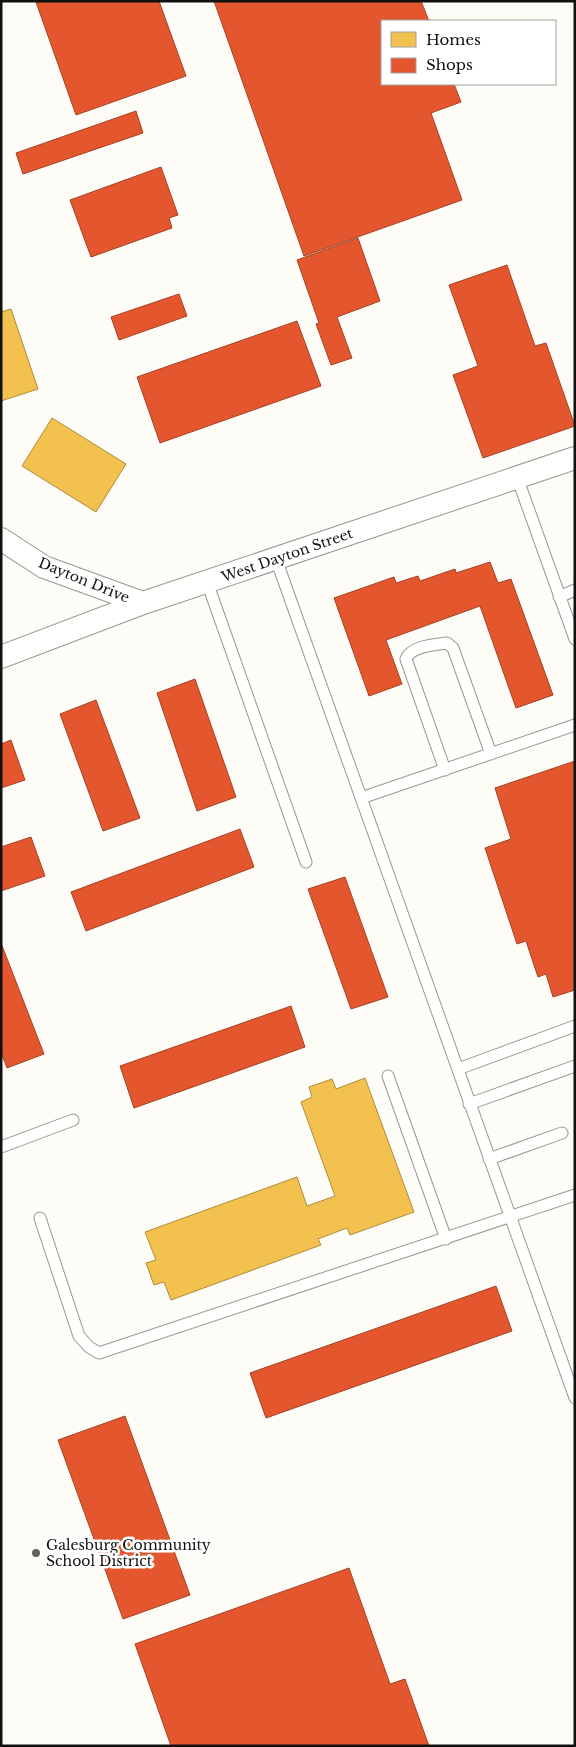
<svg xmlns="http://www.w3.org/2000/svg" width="576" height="1747" font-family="'Libre Baskerville',serif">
<rect width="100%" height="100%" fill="#fdfcf7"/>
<!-- homes -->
<path fill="#f2c14e" stroke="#ae8c3c" d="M11,309L38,389L1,401V312Z
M52,418L126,464L96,512L22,466Z
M365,1078L414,1212L350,1235L347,1228L318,1239L321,1245L171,1300L164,1282L154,1285L146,1263L156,1260L145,1232L297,1177L307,1206L335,1196L301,1102L312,1097L309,1087L332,1079L336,1089Z"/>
<!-- shops -->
<path fill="#e4572e" stroke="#a54225" d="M159,1L186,76L76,115L36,2Z
M214,1H421L429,21H382V84H454L461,102L431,113L462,200L304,256Z
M136,111L143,133L23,174L16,153Z
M161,167L178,215L169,218L172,228L91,257L70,200Z
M358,238L380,301L337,317L352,358L331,365L316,324L319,323L297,260Z
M507,265L535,346L546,343L575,426L483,458L453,375L478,366L449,285Z
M179,294L187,316L119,340L111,317Z
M297,321L321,386L160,443L137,377Z
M490,562L498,583L511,579L553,695L516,708L480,606L386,640L402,684L369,696L334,598L394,577L396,583L418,576L420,581L455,569L456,573Z
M195,679L236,797L197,811L157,693Z
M96,700L140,818L103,831L60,714Z
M11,740L25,780L1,788V744Z
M575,761V990L553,997L546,974L538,977L526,941L517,944L485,848L511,839L495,788Z
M240,829L254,867L86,931L71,892Z
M31,837L45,876L1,891V847Z
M345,877L388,997L351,1009L308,889Z
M1,943L44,1054L7,1068L1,1052Z
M291,1006L305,1047L134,1108L120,1066Z
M496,1286L512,1331L266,1418L250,1373Z
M125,1416L190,1595L123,1619L58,1440Z
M349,1568L390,1684L405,1679L429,1746H171L135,1644Z"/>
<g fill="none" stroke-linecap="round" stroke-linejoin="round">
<defs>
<path id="lane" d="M517,477L575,639
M276,559L575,1398
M207,582L306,862
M559,597L575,590
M445,770L406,659C411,646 434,645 447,643L453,648L491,754
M361,798L575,725
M458,1069L575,1026
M388,1076L446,1239
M469,1104L575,1066
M1,1147L73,1120
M489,1159L562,1133
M40,1218L79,1336L89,1347L99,1353L575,1195"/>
<path id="street" d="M1,539L44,567L143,603
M1,657L143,603L575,458"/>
</defs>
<!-- lane casing -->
<use href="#lane" stroke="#979795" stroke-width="13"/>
<!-- street casing -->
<use href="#street" stroke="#979795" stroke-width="24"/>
<!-- lane -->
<use href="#lane" stroke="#fffffe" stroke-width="11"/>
<!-- street -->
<use href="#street" stroke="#fffffe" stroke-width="22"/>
</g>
<!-- markers -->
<circle fill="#646362" stroke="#fff" stroke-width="2" cx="36" cy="1553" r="5"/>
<g text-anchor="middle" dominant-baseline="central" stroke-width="5" stroke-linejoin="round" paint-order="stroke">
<!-- street labels -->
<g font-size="14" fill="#111" stroke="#fff">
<text transform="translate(287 555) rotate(-19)">West Dayton Street</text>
<text transform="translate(84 580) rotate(22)">Dayton Drive</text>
</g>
<!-- poi labels -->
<g font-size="14" fill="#111" stroke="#fff" text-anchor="start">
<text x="46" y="1545">Galesburg Community<tspan x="46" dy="16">School District</tspan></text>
</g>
</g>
<!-- border -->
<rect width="576" height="1747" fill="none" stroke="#111111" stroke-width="5"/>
<!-- legend -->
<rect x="381" y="20" width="175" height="65" fill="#ffffff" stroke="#a0a0a0"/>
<rect x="391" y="32" width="25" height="15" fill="#f2c14e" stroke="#a0a0a0"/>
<text x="426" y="45" font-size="15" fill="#111111">Homes</text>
<rect x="391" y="58" width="25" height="15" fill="#e4572e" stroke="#a0a0a0"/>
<text x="426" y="70" font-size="15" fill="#111111">Shops</text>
</svg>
